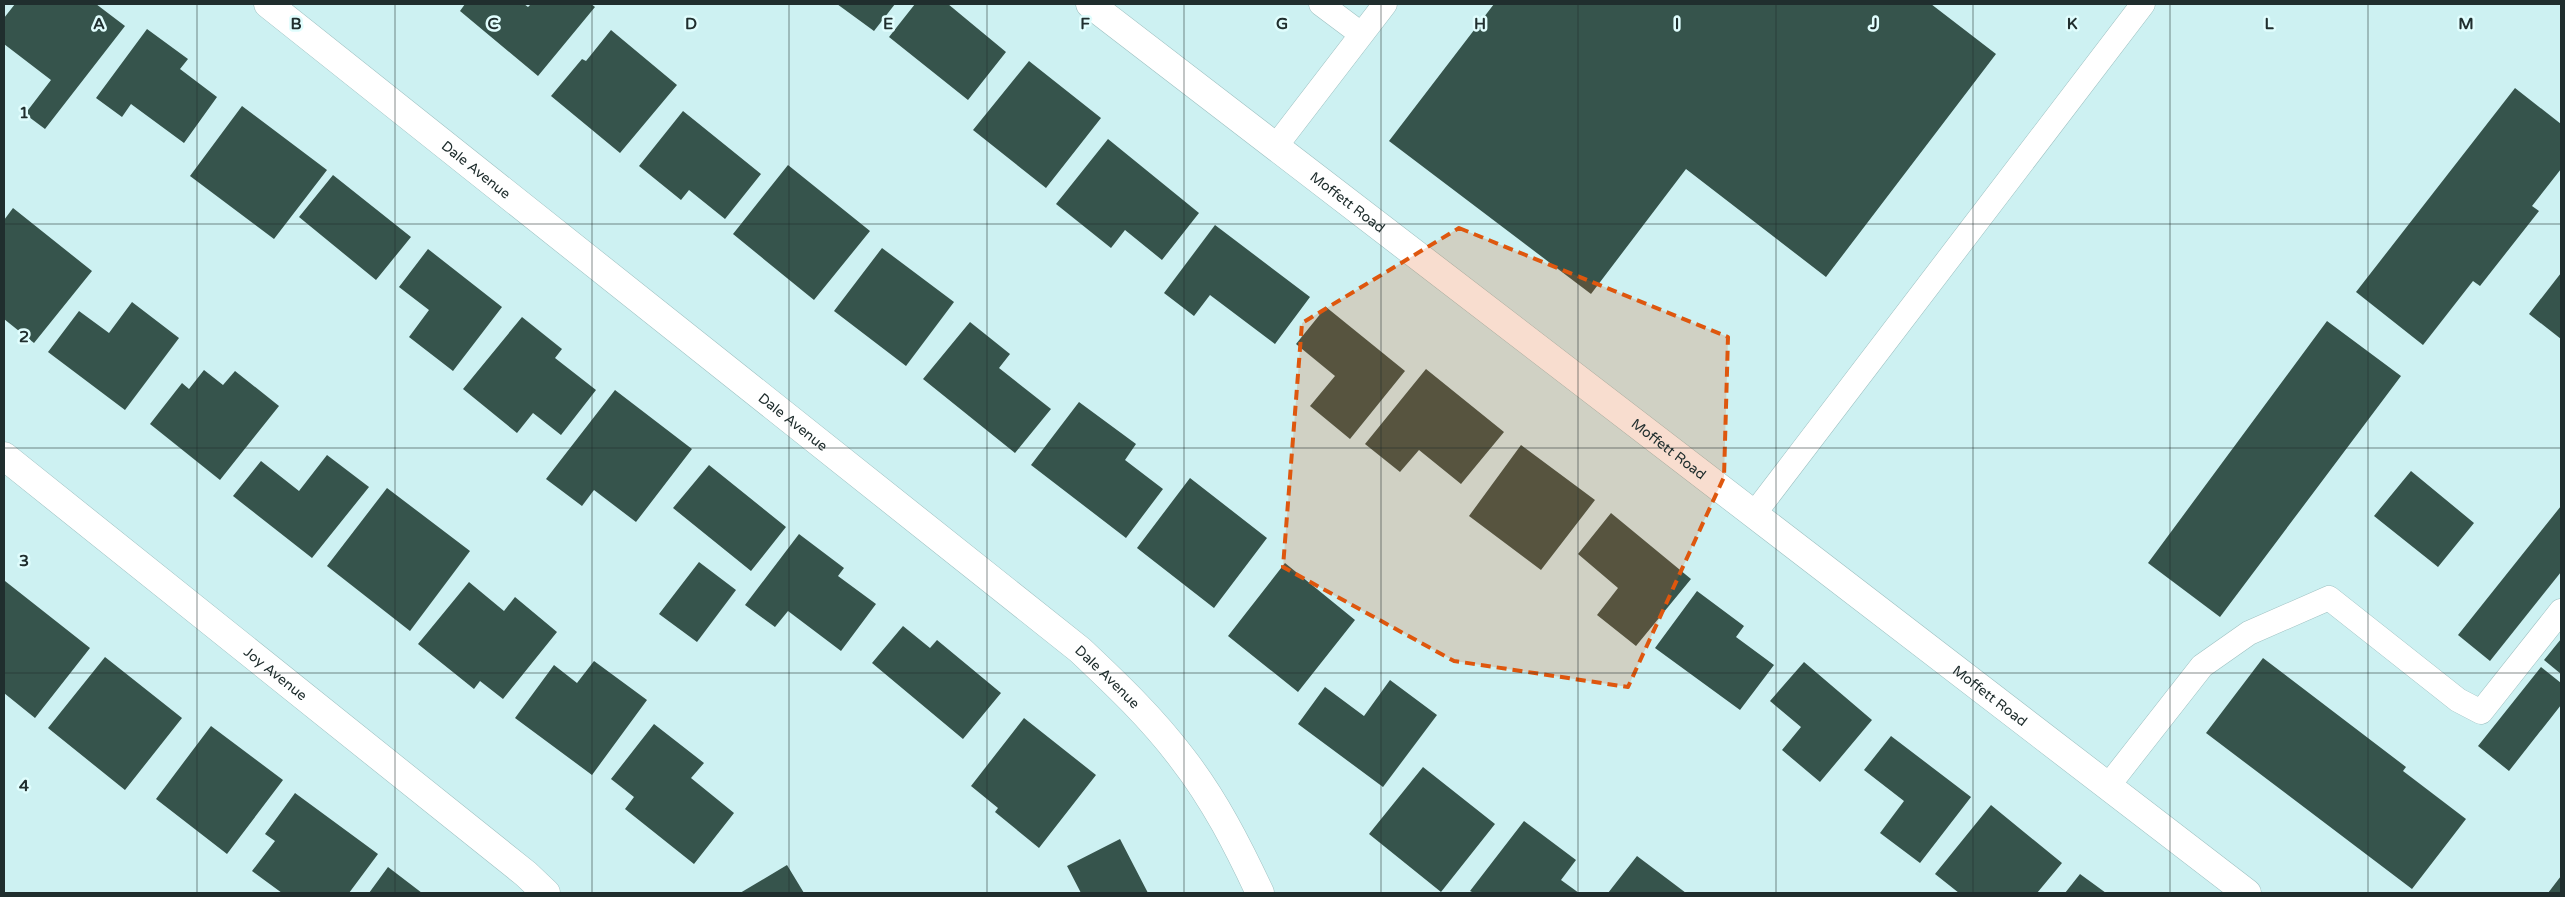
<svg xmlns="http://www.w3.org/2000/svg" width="2565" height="897" font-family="'Varela Round',sans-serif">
<rect width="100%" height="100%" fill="#cdf1f2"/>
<!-- building -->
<path fill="#36544c" d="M15,4H96L125,26L45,129L25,114L51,80L4,44V18Z
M465,4H524L528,7L531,4H591L595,7L538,76L460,11Z
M837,4H895L874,31Z
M915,4H948L1006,52L968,100L889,37Z
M1494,4H1931L1996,54L1826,277L1686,169L1591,294L1389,141Z
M147,29L188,59L180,69L217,97L184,143L131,104L122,117L96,98Z
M611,30L677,85L620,153L551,96L582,59L586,61Z
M1029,61L1101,118L1046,188L973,130Z
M2515,88L2561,124V169L2532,206L2539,211L2480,286L2473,281L2423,345L2356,292Z
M242,106L327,170L274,239L190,176Z
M683,111L761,174L725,219L689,190L681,200L639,166Z
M1108,139L1199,213L1162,260L1125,230L1111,248L1056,204Z
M788,165L870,231L814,300L733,234Z
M333,175L411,237L376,280L299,217Z
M13,208L92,271L34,343L4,319V220Z
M1215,225L1310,297L1275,344L1210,295L1194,316L1164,293Z
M882,248L954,302L906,366L834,311Z
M428,249L502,307L453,371L409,337L429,310L399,287Z
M2561,273V339L2529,314Z
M132,302L179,338L125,410L48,352L79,311L109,333Z
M1326,307L1405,371L1350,439L1310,406L1335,376L1296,344Z
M522,317L562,349L555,358L596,390L561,435L533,413L517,433L463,389Z
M2327,321L2401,376L2220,617L2148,563Z
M970,322L1010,354L999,368L1051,409L1015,453L923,379Z
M1426,369L1504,432L1461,484L1419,450L1400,472L1365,444Z
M204,370L223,385L235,371L279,406L220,480L150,424L182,383L189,389Z
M615,390L692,449L636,522L594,490L582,506L546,479Z
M1079,402L1136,444L1125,460L1163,489L1126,538L1031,465Z
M1521,445L1595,500L1541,570L1469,516Z
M327,455L369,487L312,558L233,496L261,461L299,491Z
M709,465L786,527L751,571L673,508Z
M2411,471L2474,523L2438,567L2374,516Z
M1190,478L1267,538L1214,608L1137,548Z
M387,488L470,551L410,631L327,566Z
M2561,506V572L2490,661L2458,635Z
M1611,513L1691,579L1636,646L1597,615L1618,588L1578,554Z
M799,534L844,568L838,576L876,604L841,651L788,611L775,627L745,605Z
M699,562L736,590L697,642L659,614Z
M1285,563L1355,620L1298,692L1228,636Z
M5,581L90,648L35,718L4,693Z
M469,582L504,611L515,597L557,632L503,699L480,681L474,689L418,644Z
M1697,591L1744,626L1736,637L1774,665L1740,710L1655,648Z
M903,626L930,648L937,640L1001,693L963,739L872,663Z
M2561,639V674L2544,660Z
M105,657L182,718L125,790L48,728Z
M2263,658L2406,767L2403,771L2466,819L2412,889L2206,733Z
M594,661L647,700L592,775L515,718L554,665L577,683Z
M1804,662L1872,720L1820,782L1782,750L1801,727L1770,701Z
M2541,667L2561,683V705L2509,771L2478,746Z
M1390,680L1437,715L1383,787L1298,724L1325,687L1364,716Z
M1024,718L1096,775L1039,848L995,812L998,808L971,786Z
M654,724L704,763L691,778L734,813L694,864L625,809L634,797L611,779Z
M211,726L283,780L227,854L156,799Z
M1891,736L1971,797L1920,863L1880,833L1904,801L1864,770Z
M1423,767L1495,824L1441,892L1369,834Z
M295,793L378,854L349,893H282L252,871L275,841L265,834Z
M1991,805L2062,863L2037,893H1959L1935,874Z
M1524,821L1576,860L1561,880L1579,893H1474L1470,891Z
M1120,839L1148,893H1081L1067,866Z
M1637,856L1686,893H1608Z
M787,865L804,893H740Z
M388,867L422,893H369Z
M2080,874L2106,893H2065Z
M2561,876V893H2548Z"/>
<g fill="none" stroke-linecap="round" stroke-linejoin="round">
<defs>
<path id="lane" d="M1321,4L1361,34
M1276,146L1385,4
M1754,514L2143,4
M2108,786L2202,666L2249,633L2329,598L2458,700L2481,712L2561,611"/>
<g id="street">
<path id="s1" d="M268,4L1080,650C1116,684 1152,718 1182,758C1214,799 1238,846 1260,893"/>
<path id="s2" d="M1090,4L2247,893"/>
<path id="s3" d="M4,456L526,874L546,893"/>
</g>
</defs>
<!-- lane casing -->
<use href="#lane" stroke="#9dc0c1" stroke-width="25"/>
<!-- street casing -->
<use href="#street" stroke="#9dc0c1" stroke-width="29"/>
<!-- lane -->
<use href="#lane" stroke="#fff" stroke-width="24"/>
<!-- street -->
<use href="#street" stroke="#fff" stroke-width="28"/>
</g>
<!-- marked area -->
<path fill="#de570e" fill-opacity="0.2" stroke="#de570e" stroke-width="4" stroke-dasharray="10 6" stroke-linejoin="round" d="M1459,228L1728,337L1724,477L1628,687L1454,661L1283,567L1302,323Z"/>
<!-- grid -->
<path fill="none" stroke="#202e2e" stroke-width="1" stroke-opacity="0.55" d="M197,4V893M395,4V893M592,4V893M789,4V893M987,4V893M1184,4V893M1381,4V893M1578,4V893M1776,4V893M1973,4V893M2170,4V893M2368,4V893M4,224H2561M4,448H2561M4,673H2561"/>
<g text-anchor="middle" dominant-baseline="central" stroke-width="5" stroke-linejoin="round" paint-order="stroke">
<!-- street labels -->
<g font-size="14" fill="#202e2e" stroke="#e0fdfd">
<text stroke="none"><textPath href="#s1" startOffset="266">Dale Avenue</textPath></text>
<text stroke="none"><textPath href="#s2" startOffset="325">Moffett Road</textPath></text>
<text stroke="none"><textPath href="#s1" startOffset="671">Dale Avenue</textPath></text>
<text stroke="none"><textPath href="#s2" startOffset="730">Moffett Road</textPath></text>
<text stroke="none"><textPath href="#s3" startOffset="348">Joy Avenue</textPath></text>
<text stroke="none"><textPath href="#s1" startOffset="1076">Dale Avenue</textPath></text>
<text stroke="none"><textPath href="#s2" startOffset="1135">Moffett Road</textPath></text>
</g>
</g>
<g font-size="16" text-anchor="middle" font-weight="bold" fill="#202e2e" stroke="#e0fdfd" stroke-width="5" stroke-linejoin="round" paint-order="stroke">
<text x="99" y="29">A</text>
<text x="296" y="29">B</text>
<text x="493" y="29">C</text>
<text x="691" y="29">D</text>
<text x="888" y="29">E</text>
<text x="1085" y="29">F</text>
<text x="1282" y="29">G</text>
<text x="1480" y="29">H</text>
<text x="1677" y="29">I</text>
<text x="1874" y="29">J</text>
<text x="2072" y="29">K</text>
<text x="2269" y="29">L</text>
<text x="2466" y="29">M</text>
<text x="24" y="118">1</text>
<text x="24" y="342">2</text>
<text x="24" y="566">3</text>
<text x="24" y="791">4</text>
</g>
<!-- border -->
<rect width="2565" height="897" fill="none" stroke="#202e2e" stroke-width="10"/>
</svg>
